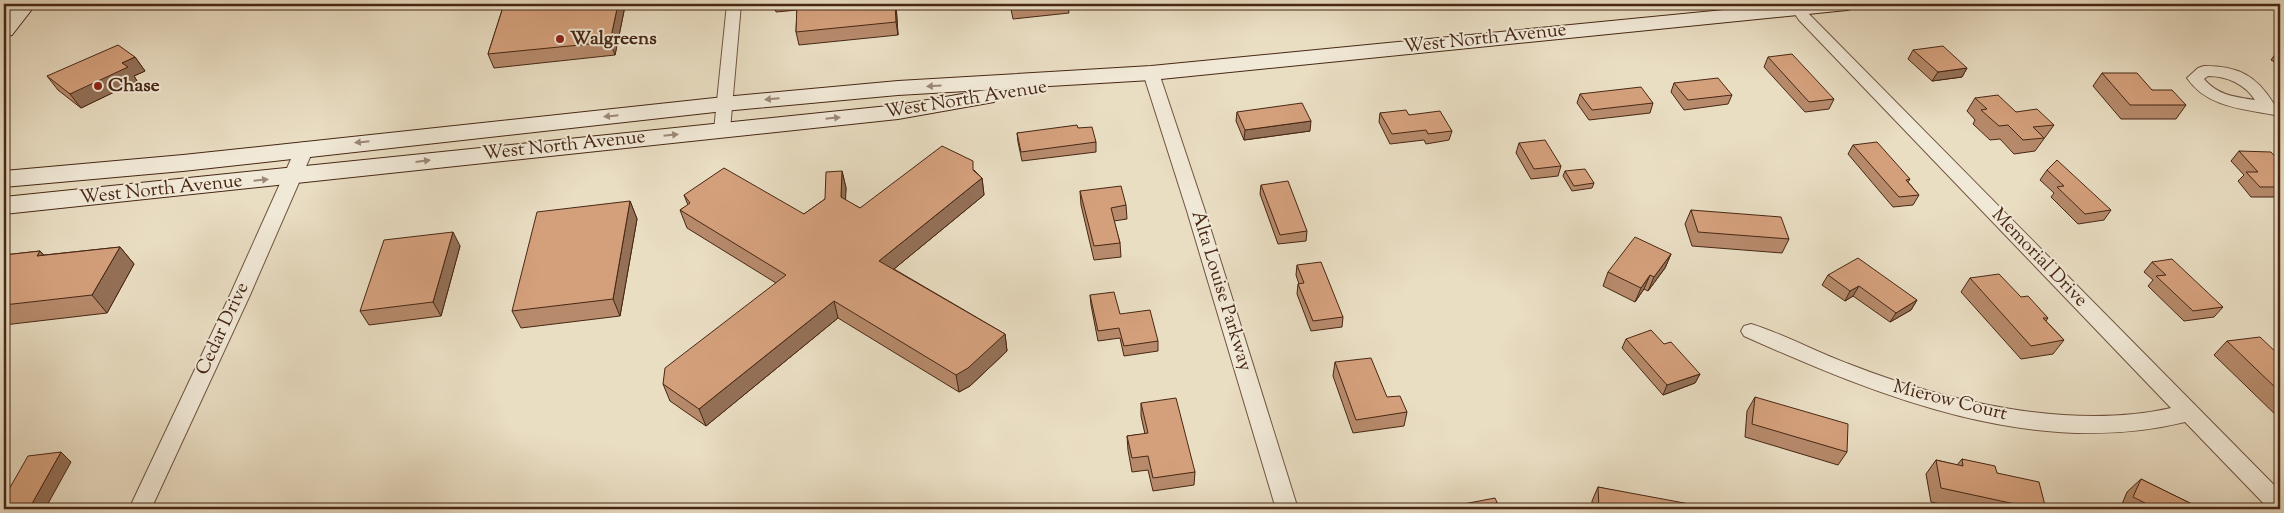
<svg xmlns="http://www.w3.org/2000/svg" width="2284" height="513" font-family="'Sorts Mill Goudy',serif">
<rect width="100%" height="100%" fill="#e9ddc2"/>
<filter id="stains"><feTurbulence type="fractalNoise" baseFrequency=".004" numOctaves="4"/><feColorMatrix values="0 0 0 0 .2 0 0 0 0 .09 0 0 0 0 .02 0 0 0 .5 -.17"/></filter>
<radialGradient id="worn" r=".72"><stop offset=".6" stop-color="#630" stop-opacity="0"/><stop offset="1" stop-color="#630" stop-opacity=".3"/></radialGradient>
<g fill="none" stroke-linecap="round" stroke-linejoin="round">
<defs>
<path id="street" d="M727,4H741L730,130L728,134H716L714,130Z
M1788,4H1802L1809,14L2280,491V509H2269L2185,422C2034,459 1880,397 1744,336L1741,331L1744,326L1751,324C1784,334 1816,352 1849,364C1943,401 2071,431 2171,408L1799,20Z
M2204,66C2238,66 2256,75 2274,104L2280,106V116C2247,109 2208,109 2187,78L2198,68ZM2208,76C2227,76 2245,84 2255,100C2235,97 2217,95 2204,79Z
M1151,68L1157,70L1159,73L1205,211L1298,509H1276L1187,211L1143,73L1145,70Z
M305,142L311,144L314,148L250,295L151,509H129L230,295L296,148L299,144Z"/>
<path id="secondary" d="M15,4H36L12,35L4,36V17Z
M1786,4H1857L1854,8L1847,10L1151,80L898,95L724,111L183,171L4,187V171L183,155L724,97L898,81L1151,66Z
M986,90L994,92L997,97L994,102L898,119L4,214V197L898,105Z"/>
</defs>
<!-- street casing -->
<use href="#street" stroke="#705440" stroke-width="2"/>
<!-- secondary casing -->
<use href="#secondary" stroke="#472714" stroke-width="2"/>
<!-- street -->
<use href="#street" fill="#f1e9d7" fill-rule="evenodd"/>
<!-- secondary -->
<use href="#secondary" fill="#f1e9d7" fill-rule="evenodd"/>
</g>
<!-- wall -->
<path fill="#b68a6b" stroke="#472714" d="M504,4H623L624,11L615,55L494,68L488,54Z
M774,4H825V6L853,4H896L898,35L799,45L796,32L797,10L776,12Z
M1010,4H1068L1069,13L1013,19Z
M2280,49V65L2271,60L2278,50Z
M1913,50L1967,68L1962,77L1932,81L1908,59Z
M135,57L145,71L134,76L137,81L81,108L58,90L47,76Z
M1768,57L1834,99L1829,109L1805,112L1764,67Z
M2102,73L2152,90L2186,105L2176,119H2121L2093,86Z
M1674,83L1732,95L1728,104L1684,110L1671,92Z
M1580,94L1653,103L1650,113L1589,120L1577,103Z
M1975,98L2016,112L2054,125L2035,151L2014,154L2000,139L1990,140L1973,124L1975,120L1967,111Z
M1237,112L1310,131L1244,140L1236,121Z
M1380,113L1409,115L1452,131L1449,140L1426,144L1424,140L1390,144L1379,122Z
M1078,128L1096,142V152L1022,161L1018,142L1017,133Z
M1519,143L1561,166L1558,176L1531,179L1516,153Z
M1853,145L1910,179L1908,182L1919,195L1913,205L1893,207L1848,154Z
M2239,151L2280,162V197H2251L2238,181L2244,175L2231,161Z
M974,170L982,178L984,195L894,269L1005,334L1007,351L970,386L959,392L838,318L706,426L670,401L663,384L776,283L687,228L680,210L688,205L684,195L804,214L825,199L842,171L846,188L845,200L860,208Z
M2047,170L2111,210L2104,220L2078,224L2051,197L2054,193L2040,180Z
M1565,171L1594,183L1592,188L1572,191L1563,176Z
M1261,185L1307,231L1306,241L1278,244L1260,194Z
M1080,191L1126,205L1127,219L1114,221L1120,243L1121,257L1094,260L1081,205Z
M630,201L637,219L620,316L521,328L512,311Z
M1691,210L1789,239L1782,253L1692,246L1685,224Z
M460,246L441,316L369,325L360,311Z
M120,247L134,264L107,313L4,325V255L40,251L44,255Z
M1671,254L1665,268L1648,291L1644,289L1635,302L1603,286L1608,272Z
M2152,262L2223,307L2214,317L2184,321L2148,286L2153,280L2144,272Z
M1297,265L1343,317L1342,327L1311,331L1297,294L1298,284H1299L1296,275Z
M1828,275L1917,300L1911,310L1890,322L1853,296L1845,301L1822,285Z
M1970,278L2021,297L2048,318L2046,321L2064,340L2053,354L2021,359L1961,292Z
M1090,295L1120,314L1158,341V351L1124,356L1120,338L1098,341L1091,305Z
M1626,339L1664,344L1700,374L1695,383L1663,395L1622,348Z
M2227,341L2280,356V419L2214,355Z
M1335,362L1407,412L1404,426L1353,433L1333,376Z
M1755,397L1847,452L1838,465L1745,437L1747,411Z
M1141,403L1195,472L1194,485L1153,491L1148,470L1132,472L1128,450L1127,436L1145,434L1141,416Z
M1962,459L1997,473L2046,509H1965L1931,502L1926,474L1936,460L1957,465Z
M2141,479L2202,509H2120L2127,492Z
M1598,487L1695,509H1592V501Z"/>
<!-- shaded-wall -->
<path fill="#947057" stroke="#472714" d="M618,4H623L624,11L615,55L610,42Z
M895,4H896L898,35L896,22Z
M135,57L145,71L134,76L137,81L81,108L70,94L122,63Z
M1967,68L1962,77L1932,81L1938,72Z
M1311,121L1310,131L1244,140L1245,130Z
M842,171L846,188L845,215L841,197Z
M982,178L984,195L883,278L879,261Z
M630,201L637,219L620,316L613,299Z
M453,232L460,246L441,316L433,302Z
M120,247L134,264L107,313L92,295Z
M40,251L55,269L37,256Z
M1671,254L1665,268L1648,291L1654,277Z
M1650,275L1644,289L1635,302L1641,288Z
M1859,286L1853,296L1845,301L1850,291Z
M1917,300L1911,310L1890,322L1896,313Z
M834,301L838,318L706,426L699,409Z
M1005,334L1007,351L970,386L959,392L956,375Z
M1700,374L1695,383L1663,395L1667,385Z
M61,452L71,462L45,509H29Z"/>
<!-- building -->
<path fill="#d4a07c" stroke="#472714" d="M504,4H618L610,42L488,54Z
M797,4H822V7L853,4H895L896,22L796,32Z
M1012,4H1033L1012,6Z
M118,45L135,57L122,63L128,67L70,94L47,76Z
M1943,46L1967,68L1938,72L1913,50Z
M1792,54L1834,99L1809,102L1768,57Z
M2102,73H2137L2152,90H2172L2186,105H2130Z
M1718,78L1732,95L1688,100L1674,83Z
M1641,87L1653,103L1592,110L1580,94Z
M1998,95L2016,112L2037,109L2054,125L2033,127L2044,138L2023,140L2008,125L1999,126L1981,110L1987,109L1975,98Z
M1302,103L1311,121L1245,130L1237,112Z
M1406,110L1409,115L1440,111L1452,131L1428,134L1426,130L1392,134L1380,113Z
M1077,125L1078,128L1092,127L1096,142L1021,152L1017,133Z
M1545,140L1561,166L1534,169L1519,143Z
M1877,142L1910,179L1906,180L1919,195L1899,197L1853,145Z
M942,146L973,161V170L982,178L879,261L1005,334L968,368L956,375L834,301L699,409L663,384L665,368L786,275L680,210L690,203L684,195L724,168L804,214L825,199L826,172L842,171L841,197L860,208Z
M2239,151L2271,152L2280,162V187H2260L2246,172H2258Z
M2057,160L2111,210L2085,214L2057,187L2064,186L2047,170Z
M1585,169L1594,183L1574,186L1565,171Z
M1288,181L1307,231L1280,235L1261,185Z
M1121,186L1126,205L1111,208L1120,243L1094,246L1080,191Z
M630,201L613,299L512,311L537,212Z
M1691,210L1781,217L1789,239L1698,232Z
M453,232L433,302L360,311L384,240Z
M1635,237L1671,254L1654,277L1650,275L1641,288L1608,272Z
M120,247L92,295L4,305V255L40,251L37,256Z
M1858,258L1917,300L1896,313L1859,286L1850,291L1828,275Z
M2172,259L2223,307L2193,311L2156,276L2166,275L2152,262Z
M1321,262L1343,317L1313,321L1298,284L1304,283L1297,265Z
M1999,274L2021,297L2028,296L2048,318H2043L2064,340L2031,346L1970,278Z
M1114,292L1120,314L1150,310L1158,341L1124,346L1119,328L1098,331L1090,295Z
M1651,330L1664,344L1671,342L1700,374L1667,385L1626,339Z
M2260,337L2280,356V392L2227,341Z
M1371,358L1387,397L1400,396L1407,412L1356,420L1335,362Z
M1755,397L1848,424L1847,452L1752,424Z
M1176,398L1195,472L1153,478L1148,456L1132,458L1127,436L1148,433L1141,403Z
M61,452L29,509H4V498L28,456Z
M1962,459L1995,466L1997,473L2039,482L2046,509H2038L1941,488L1936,460L1963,466Z
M2141,479L2202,509H2157L2133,497Z
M1598,487L1695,505V509H1599Z
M1495,498L1500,509H1396V504L1437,509Z"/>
<!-- one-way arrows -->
<defs><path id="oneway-solid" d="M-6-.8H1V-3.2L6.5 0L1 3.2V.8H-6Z" transform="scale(1.25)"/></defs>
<g fill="#9c8876">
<use href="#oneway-solid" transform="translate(934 86) rotate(177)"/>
<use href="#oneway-solid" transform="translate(772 99) rotate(175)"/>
<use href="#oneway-solid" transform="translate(611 116) rotate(174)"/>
<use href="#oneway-solid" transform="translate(833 118) rotate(-6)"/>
<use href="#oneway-solid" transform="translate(671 135) rotate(-6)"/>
<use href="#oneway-solid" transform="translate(362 142) rotate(174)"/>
<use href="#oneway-solid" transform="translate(423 161) rotate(-7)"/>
<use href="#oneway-solid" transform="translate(261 180) rotate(-6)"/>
</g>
<!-- markers -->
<g fill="#8f2418" stroke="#f1e9d7" stroke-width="2">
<circle cx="560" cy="39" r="5"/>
<circle cx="98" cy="86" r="5"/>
</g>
<g text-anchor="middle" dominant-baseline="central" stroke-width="4" stroke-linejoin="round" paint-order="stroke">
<!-- poi labels -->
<g font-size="19" font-weight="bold" fill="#472714" stroke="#f1e9d7" text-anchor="start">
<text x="570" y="39">Walgreens</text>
<text x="108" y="86">Chase</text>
</g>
<!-- street labels -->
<g font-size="19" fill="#472714" stroke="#f1e9d7">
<text transform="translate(1485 39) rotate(-6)">West North Avenue</text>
<text transform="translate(966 100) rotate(-9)">West North Avenue</text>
<text transform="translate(564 146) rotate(-6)">West North Avenue</text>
<text transform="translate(161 190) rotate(-6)">West North Avenue</text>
<text transform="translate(2039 258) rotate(46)">Memorial Drive</text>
<text transform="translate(1221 291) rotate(73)">Alta Louise Parkway</text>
<text transform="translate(223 329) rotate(-65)">Cedar Drive</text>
<text transform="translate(1950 401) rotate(14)">Mierow Court</text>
</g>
</g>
<!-- margin -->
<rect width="2284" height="513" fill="none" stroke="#e9ddc2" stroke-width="20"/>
<rect x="5" y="5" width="2274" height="503" fill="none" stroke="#472714" stroke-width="2.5"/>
<rect x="10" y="10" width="2264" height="493" fill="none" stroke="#472714"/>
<rect width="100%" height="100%" filter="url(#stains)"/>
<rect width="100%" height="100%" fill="url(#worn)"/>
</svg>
